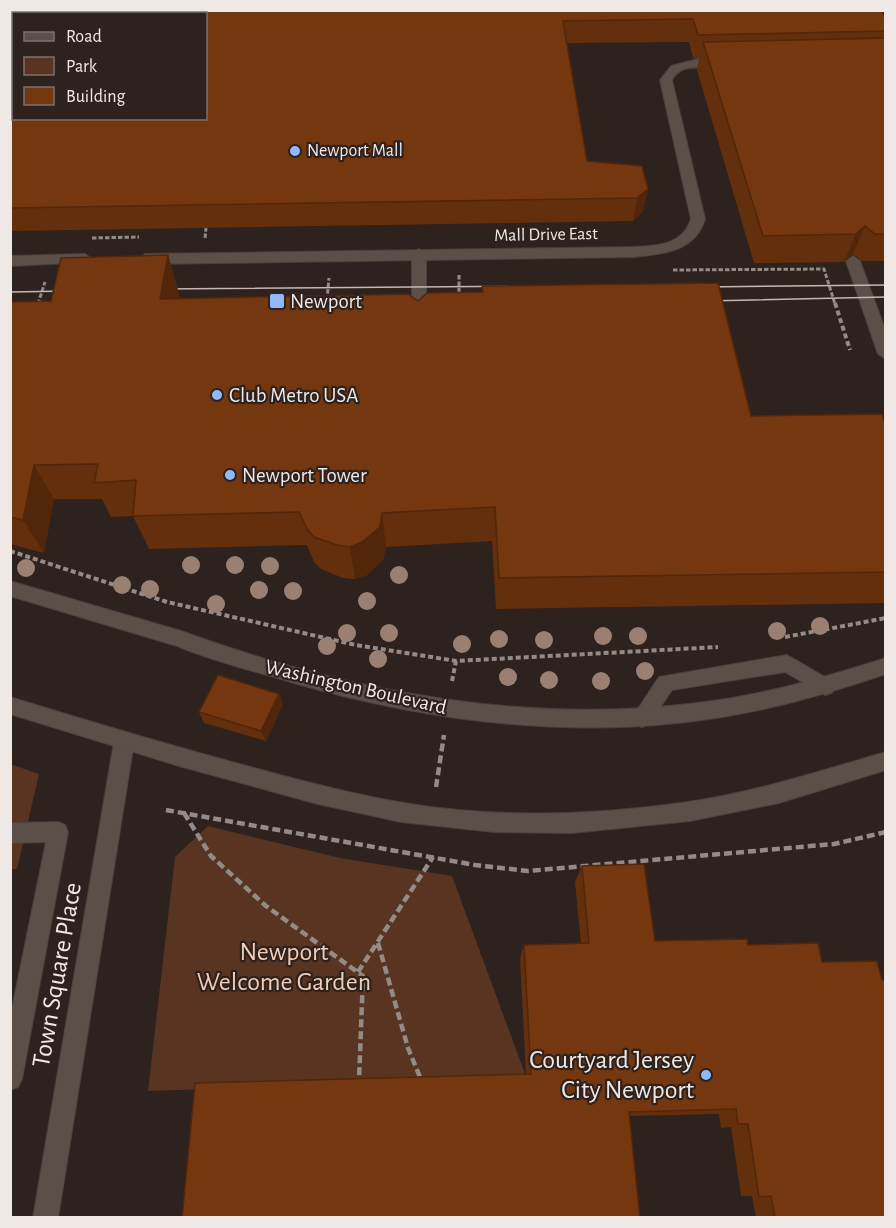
<svg xmlns="http://www.w3.org/2000/svg" width="896" height="1228" font-family="'Alegreya Sans',sans-serif">
<rect width="100%" height="100%" fill="#2d221d"/>
<!-- green -->
<path fill="#593521" d="M10,764L39,774L17,869H11Z
M208,826L340,858L452,876L527,1079L148,1091L175,857Z"/>
<g fill="none" stroke-linecap="round" stroke-linejoin="round">
<defs>
<path id="lane" d="M419,249L426,254V325L419,330L412,325V254Z
M853,256L860,261L886,332V359L878,354L846,261Z
M787,655L832,681L834,687L832,693L825,695L785,672L672,690L649,724L642,727L635,724L632,718L659,677Z"/>
<path id="street" d="M698,59H722L728,63C712,75 685,57 672,80L705,219C695,252 663,254 633,257L145,264L138,259L145,254L633,247C657,246 683,245 691,219L660,80L671,66Z
M85,254L92,259L90,262L10,266V256Z
M124,733L131,736L134,742L58,1218H33L114,742L117,736Z
M58,822L65,825L68,832L22,1079L18,1087L10,1090V1018L46,842L10,843V823Z"/>
<path id="secondary" d="M10,581L181,631C349,692 527,726 705,702C767,694 826,677 886,658V674C847,687 808,699 768,708C610,744 448,727 294,683C255,671 215,662 177,646L10,596Z
M10,697C91,722 172,746 254,768C321,786 389,804 458,810C534,817 612,813 688,802C756,792 820,771 886,752V770L779,803L690,821L572,833L494,832L401,822L318,804L179,766L10,714Z"/>
</defs>
<!-- lane casing -->
<use href="#lane" stroke="#4a413c" stroke-width="2"/>
<!-- street casing -->
<use href="#street" stroke="#4a413c" stroke-width="2"/>
<!-- secondary casing -->
<use href="#secondary" stroke="#4a413c" stroke-width="2"/>
<!-- path-far2 -->
<path stroke="#948b87" stroke-width="3" stroke-dasharray="4.5 2" stroke-linecap="butt" d="M92,238L139,237
M205,238L206,228
M673,270L824,269L835,304
M459,275V298
M327,300L329,278
M38,304L45,282"/>
<!-- path-far1 -->
<path stroke="#948b87" stroke-width="4" stroke-dasharray="5 3" stroke-linecap="butt" d="M835,303L850,350
M38,306L39,303
M10,551L167,602L356,645L456,661L718,647
M785,637L886,618
M452,681L456,661"/>
<!-- path -->
<path stroke="#948b87" stroke-width="4.5" stroke-dasharray="8 4" stroke-linecap="butt" d="M436,787L444,735
M166,810L475,865L528,871L834,844L886,832
M184,813L211,856L266,906L363,976L359,1081
M378,943L408,1048L422,1082
M358,972L433,857"/>
<!-- lane -->
<use href="#lane" fill="#5b4f48" fill-rule="evenodd"/>
<!-- street -->
<use href="#street" fill="#5b4f48" fill-rule="evenodd"/>
<!-- secondary -->
<use href="#secondary" fill="#5b4f48" fill-rule="evenodd"/>
<!-- tram -->
<path stroke="#c2b9b5" stroke-width="1.5" d="M703,287L886,285
M160,289L544,286
M10,292L70,291
M706,301L886,297"/>
</g>
<!-- trees -->
<g fill="#9a8072">
<circle cx="191" cy="565" r="9"/>
<circle cx="235" cy="565" r="9"/>
<circle cx="270" cy="566" r="9"/>
<circle cx="26" cy="568" r="9"/>
<circle cx="399" cy="575" r="9"/>
<circle cx="122" cy="585" r="9"/>
<circle cx="150" cy="589" r="9"/>
<circle cx="259" cy="590" r="9"/>
<circle cx="293" cy="591" r="9"/>
<circle cx="367" cy="601" r="9"/>
<circle cx="216" cy="604" r="9"/>
<circle cx="820" cy="626" r="9"/>
<circle cx="777" cy="631" r="9"/>
<circle cx="347" cy="633" r="9"/>
<circle cx="389" cy="633" r="9"/>
<circle cx="603" cy="636" r="9"/>
<circle cx="638" cy="636" r="9"/>
<circle cx="499" cy="639" r="9"/>
<circle cx="544" cy="640" r="9"/>
<circle cx="462" cy="644" r="9"/>
<circle cx="327" cy="646" r="9"/>
<circle cx="378" cy="659" r="9"/>
<circle cx="645" cy="671" r="9"/>
<circle cx="508" cy="677" r="9"/>
<circle cx="549" cy="680" r="9"/>
<circle cx="601" cy="681" r="9"/>
</g>
<!-- wall -->
<path fill="#642f0d" d="M10,10L885,18V261H862L853,254L844,262L754,263L697,70L699,58H693L689,42L567,43L587,161L648,189L643,211L633,221L10,231Z
M168,255L179,294V298L418,301L482,292V286L751,416L885,424V603L496,609L492,541L386,547L383,560L367,575L355,579L343,578L321,569L314,562L307,545L149,549L133,516L111,517L102,499H54L44,553L10,544V302L51,301Z
M279,694L283,704L266,741L204,723L199,712Z
M582,866L655,941L748,945L822,962L885,1218H756L752,1196H741L731,1127L721,1128L719,1114L629,1116L526,1074L520,958L524,945L581,944L575,882Z"/>
<!-- shaded-wall -->
<path fill="#51260a" d="M648,189L643,211L633,221L637,198Z
M865,226L853,254L844,262L856,234Z
M168,255L179,294L172,337L160,299Z
M34,465L54,499L44,553L23,520Z
M382,513L386,547L383,560L367,575L355,579L350,547Z
M279,694L283,704L266,741L261,731Z"/>
<!-- building -->
<path fill="#74370f" stroke="#51260a" stroke-width="1.5" fill-rule="evenodd" d="M10,10H882L885,18V31L698,35L693,19L563,21L587,161L642,166L648,189L637,198L10,208ZM14,14H206V118H14Z
M885,38V234H875L865,226L856,234L763,236L703,42Z
M168,255L160,299L408,294L418,301L427,293L483,292L482,286L718,283L751,416L882,414L885,424V572L499,578L495,507L382,513L380,527L362,542L350,547L337,545L314,537L307,529L299,512L133,516L136,480L94,483L98,464L34,465L23,520L10,517V302L51,301L61,258Z
M218,675L279,694L261,731L199,712Z
M644,864L655,941L747,939L748,945L818,943L822,962L877,961L882,980H885V1218H775L771,1196L759,1197L748,1124H738L736,1109L629,1112L640,1218H182L195,1083L531,1074L524,945L589,943L582,866Z"/>
<!-- markers -->
<g fill="#91b8fd" stroke="#2d221d" stroke-width="2">
<circle cx="295" cy="151" r="6"/>
<rect x="269" y="293" width="16" height="16" rx="3"/>
<circle cx="217" cy="395" r="6"/>
<circle cx="230" cy="475" r="6"/>
<circle cx="706" cy="1075" r="6"/>
</g>
<g text-anchor="middle" dominant-baseline="central" stroke-width="4.5" stroke-linejoin="round" paint-order="stroke">
<!-- far-poi labels -->
<g font-size="18" fill="#f0e8e5" stroke="#2d221d" text-anchor="start">
<text x="307" y="151">Newport Mall</text>
</g>
<!-- far-street labels -->
<g font-size="18" fill="#f0e8e5" stroke="#2d221d">
<text transform="translate(546 235) rotate(-1)">Mall Drive East</text>
</g>
<!-- poi labels -->
<g font-size="21" fill="#f0e8e5" stroke="#2d221d" text-anchor="start">
<text x="290" y="301">Newport</text>
<text x="229" y="395">Club Metro USA</text>
<text x="242" y="475">Newport Tower</text>
</g>
<!-- street labels -->
<g font-size="21" fill="#f0e8e5" stroke="#2d221d">
<text transform="translate(356 687) rotate(13)">Washington Boulevard</text>
</g>
<!-- near-park labels -->
<g font-size="26" fill="#f3ccb8" stroke="#2d221d">
<text x="284" y="952">Newport<tspan x="284" dy="30">Welcome Garden</tspan></text>
</g>
<!-- near-street labels -->
<g font-size="26" fill="#f0e8e5" stroke="#2d221d">
<text transform="translate(57 975) rotate(-80)">Town Square Place</text>
</g>
<!-- near-poi labels -->
<g font-size="26" fill="#f0e8e5" stroke="#2d221d" text-anchor="end">
<text x="694" y="1060">Courtyard Jersey<tspan x="694" dy="30">City Newport</tspan></text>
</g>
</g>
<!-- border -->
<rect width="896" height="1228" fill="none" stroke="#f0e8e5" stroke-width="24"/>
<!-- legend -->
<rect x="12" y="12" width="195" height="108" fill="#2d221d" stroke="#7b716d" stroke-width="1.5"/>
<rect x="24" y="32" width="30" height="9" fill="#5b4f48" stroke="#7b716d" stroke-width="1.5"/>
<text x="66" y="42" font-size="18" fill="#f0e8e5">Road</text>
<rect x="24" y="57" width="30" height="18" fill="#593521" stroke="#7b716d" stroke-width="1.5"/>
<text x="66" y="72" font-size="18" fill="#f0e8e5">Park</text>
<rect x="24" y="87" width="30" height="18" fill="#74370f" stroke="#7b716d" stroke-width="1.5"/>
<text x="66" y="102" font-size="18" fill="#f0e8e5">Building</text>
</svg>
